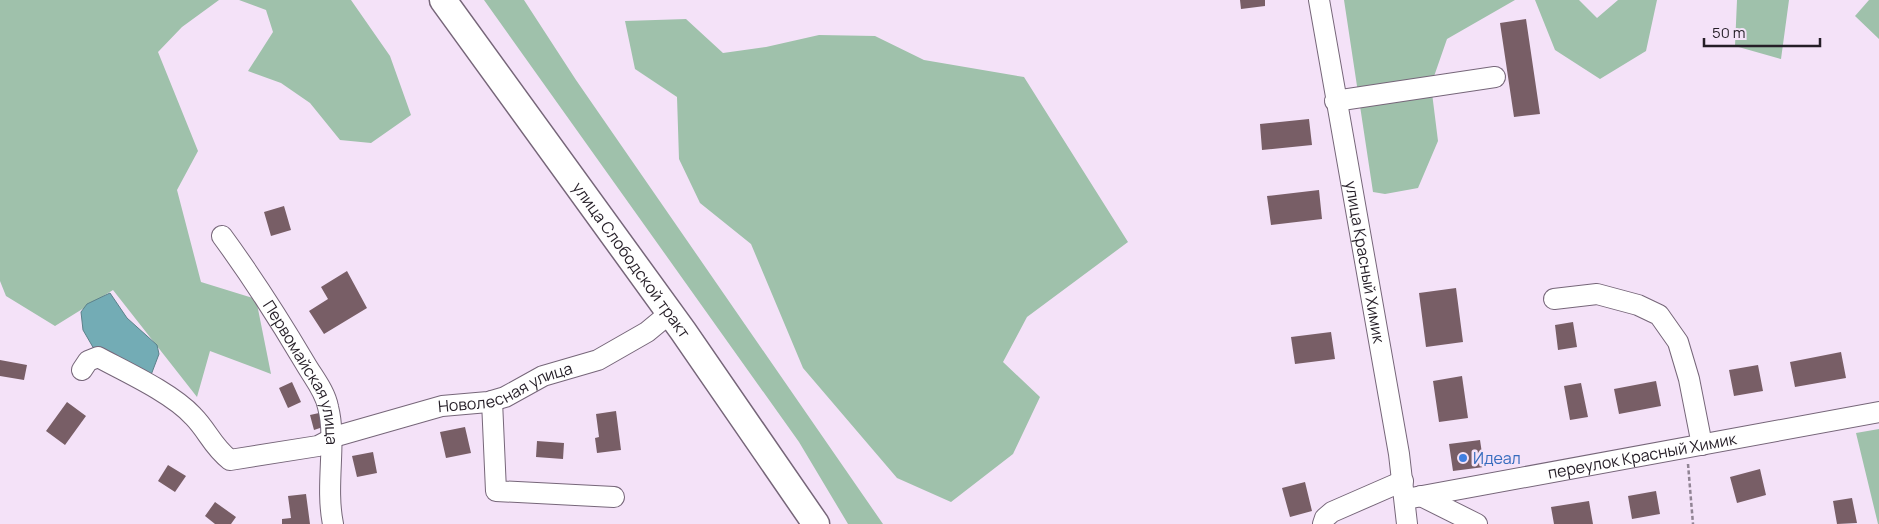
<svg xmlns="http://www.w3.org/2000/svg" width="1879" height="524" font-family="Manrope,sans-serif">
<rect width="100%" height="100%" fill="#f4e2f8"/>
<!-- green -->
<path fill="#9fc1ab" d="M0,0H219L182,27L158,52L198,151L177,190L201,282L256,299L271,374L210,351L197,397L113,290L55,326L6,296L0,281Z
M239,0H351L390,56L411,115L371,143L340,140L310,103L281,83L248,71L273,32L266,10Z
M484,0H524L576,80L883,524H848L799,442Z
M1344,0H1515L1447,39L1431,85L1438,141L1418,188L1385,194L1373,192Z
M1535,0H1579L1597,18L1618,0H1657L1646,51L1600,79L1555,50Z
M1737,0H1789L1781,59L1735,46Z
M1869,0H1879V39L1855,16Z
M686,19L723,53L766,47L819,35L875,36L924,60L1024,77L1128,242L1027,317L1003,362L1040,397L1013,454L951,502L897,478L803,368L751,244L700,203L679,159L677,97L635,69L625,21Z
M1879,429V524H1878L1856,433Z"/>
<!-- water -->
<path fill="#73acb5" stroke="#5c818a" d="M110,293L127,318L157,345L159,354L151,375L94,349L83,330L81,312L87,304Z"/>
<!-- building -->
<path fill="#785e66" d="M1240,0H1265V6L1241,9Z
M1526,19L1540,114L1514,117L1500,23Z
M1309,119L1312,145L1262,150L1260,124Z
M1319,190L1322,219L1271,225L1267,196Z
M284,206L291,230L271,236L264,212Z
M347,271L367,308L324,334L309,311L328,299L321,287Z
M1456,288L1463,342L1426,347L1419,293Z
M1573,322L1577,347L1558,350L1555,325Z
M1331,332L1335,359L1295,364L1291,337Z
M1841,352L1846,378L1795,387L1790,362Z
M0,360L27,365L24,380L0,376Z
M1758,365L1763,391L1734,396L1729,370Z
M1462,376L1468,418L1439,422L1433,381Z
M1656,381L1661,406L1619,414L1614,389Z
M292,382L301,402L288,408L279,388Z
M1581,383L1588,417L1570,420L1564,386Z
M67,402L86,416L65,445L46,431Z
M616,411L621,450L597,453L595,438L599,437L596,414Z
M319,413L323,427L314,430L310,415Z
M465,427L471,453L446,458L440,432Z
M1480,440L1484,467L1453,471L1449,444Z
M537,441L564,443L563,459L536,457Z
M373,452L377,473L357,477L352,456Z
M168,465L186,476L175,492L158,481Z
M1760,469L1766,495L1737,503L1730,477Z
M1305,482L1312,511L1290,517L1282,488Z
M1656,491L1660,514L1632,519L1628,496Z
M306,494L310,524H282V519L291,518L288,496Z
M1852,498L1857,523L1837,524L1833,501Z
M1589,501L1593,524H1554L1551,507Z
M215,502L236,517L231,524H215L205,516Z"/>
<g fill="none" stroke-linecap="round" stroke-linejoin="round">
<defs>
<g id="minor">
<path id="s1" d="M1319,0L1399,454L1407,524"/>
<path d="M1335,101L1495,77"/>
<path id="s2" d="M222,236C252,277 279,319 305,363C313,377 325,391 328,407C337,441 325,485 333,524"/>
<path d="M1554,299L1597,294L1638,305L1659,315L1678,342L1689,379L1702,445"/>
<path id="s3" d="M82,370L88,361L98,357C126,372 172,393 193,416C208,431 212,446 230,460L318,446L337,436L442,406L488,402L505,397L543,376L598,360L647,332L670,313"/>
<path d="M492,401L496,491L614,497"/>
<path d="M1421,496L1477,524"/>
<path id="s4" d="M1406,499L1879,412"/>
<path d="M1323,524L1325,518L1332,512L1403,481"/>
</g>
<g id="major">
<path id="s5" d="M443,0L683,331L816,524"/>
</g>
</defs>
<!-- minor casing -->
<use href="#minor" stroke="#766679" stroke-width="22"/>
<!-- major casing -->
<use href="#major" stroke="#766679" stroke-width="29"/>
<!-- path -->
<path stroke="#918494" stroke-width="2.5" stroke-dasharray="4 2.5" stroke-linecap="butt" d="M1688,464L1693,524"/>
<!-- minor -->
<use href="#minor" stroke="#fff" stroke-width="20"/>
<!-- major -->
<use href="#major" stroke="#fff" stroke-width="26"/>
</g>
<!-- markers -->
<circle fill="#3f7fe0" stroke="#f4e2f8" stroke-width="2" cx="1463" cy="458" r="5"/>
<g text-anchor="middle" dominant-baseline="central" stroke-width="5" stroke-linejoin="round" paint-order="stroke">
<!-- street labels -->
<g font-size="16" fill="#251e27" stroke="#f4e2f8">
<text stroke="none"><textPath href="#s5" startOffset="321">улица Слободской тракт</textPath></text>
<text stroke="none"><textPath href="#s1" startOffset="266">улица Красный Химик</textPath></text>
<text stroke="none"><textPath href="#s2" startOffset="160">Первомайская улица</textPath></text>
<text stroke="none"><textPath href="#s3" startOffset="478">Новолесная улица</textPath></text>
<text stroke="none"><textPath href="#s4" startOffset="240">переулок Красный Химик</textPath></text>
</g>
<!-- shop labels -->
<g font-size="16" fill="#366cbe" stroke="#f4e2f8" text-anchor="start">
<text x="1473" y="458">Идеал</text>
</g>
</g>
<!-- scale -->
<path d="M1704 38v8h116v-8" fill="none" stroke="#251e27" stroke-width="2.5"/>
<text x="1712" y="38" font-size="15" fill="#251e27" stroke="#f4e2f8" stroke-width="4" paint-order="stroke">50 m</text>
</svg>
